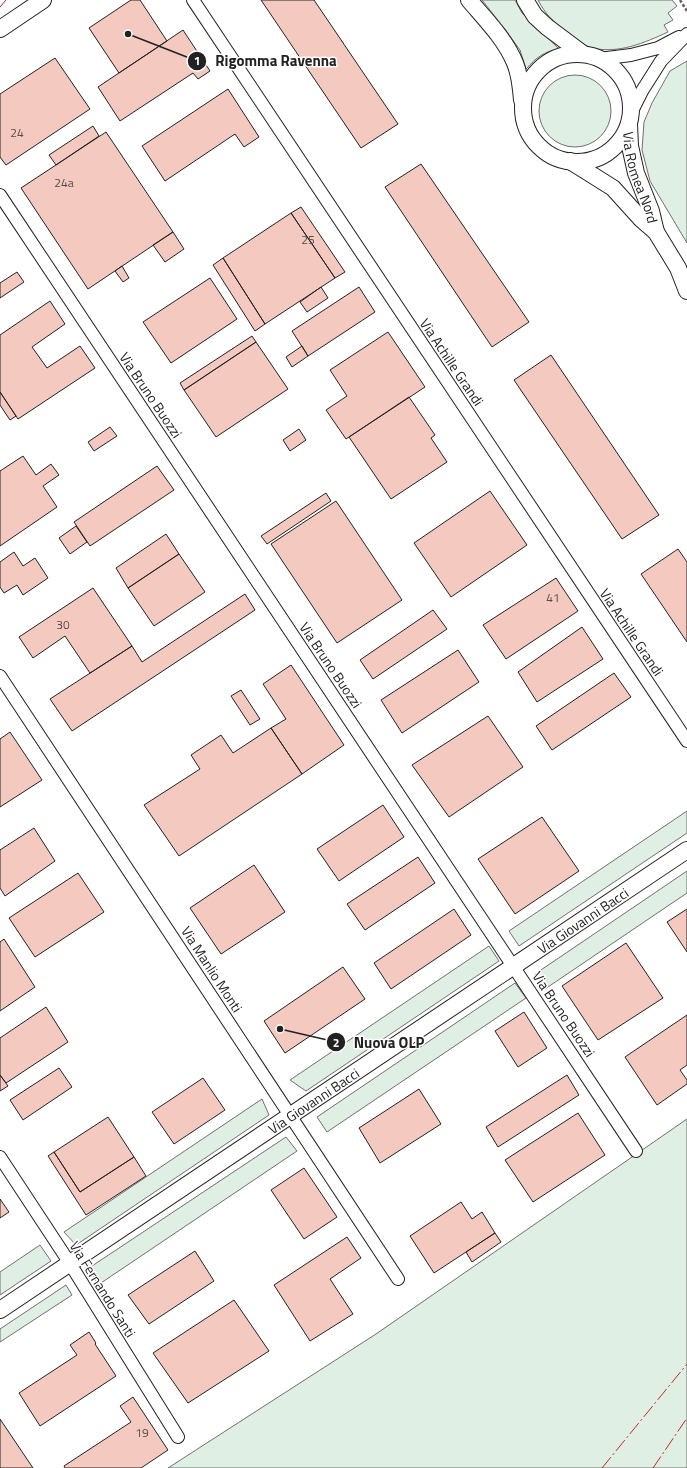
<svg xmlns="http://www.w3.org/2000/svg" width="687" height="1468" font-family="'Titillium Web',sans-serif">
<rect width="100%" height="100%" fill="#fff"/>
<!-- green -->
<path fill="#e0efe3" stroke="#6f6f6f" d="M482,0H515L522,13L559,49C543,52 537,57 526,69L520,50L504,28Z
M538,0H672L677,6L668,13L673,20L664,25L668,32C644,43 619,54 592,48C584,46 570,35 564,30C551,19 546,15 538,0Z
M687,61V243L650,181L642,150L644,122L652,103L670,71Z
M539 111a36 36 0 1 1 72 0a36 36 0 1 1-72 0Z
M687,811V833L519,946L509,931Z
M687,871V893L545,989L535,974Z
M489,946L499,961L306,1091L290,1080Z
M515,983L526,998L327,1132L317,1117Z
M262,1099L269,1115L76,1245L64,1232Z
M687,1119V1468H168L376,1334Z
M286,1137L297,1151L98,1285L89,1268Z
M40,1245L51,1261L0,1295V1272Z
M66,1285L72,1295L0,1342V1329Z"/>
<!-- building -->
<path fill="#f3c9c0" stroke="#222" d="M131,0H140L167,41L119,73L89,28Z
M261,0H314L398,124L361,148Z
M183,30L210,71L198,79L193,73L120,121L98,87Z
M55,58L90,109L6,165L0,157V94Z
M228,89L259,137L244,147L235,134L165,181L142,146Z
M93,126L99,136L56,165L49,155Z
M106,132L173,232L88,289L21,188Z
M421,164L529,322L492,347L385,187Z
M301,207L345,272L335,278L291,213Z
M291,213L335,278L265,324L223,258Z
M173,232L184,249L165,262L153,245Z
M223,258L265,324L255,331L213,265Z
M122,266L129,278L123,282L115,271Z
M17,272L24,282L0,298V283Z
M210,278L237,319L171,363L143,322Z
M321,287L328,298L307,312L300,302Z
M359,287L375,312L308,356L292,331Z
M50,301L65,324L32,347L47,368L80,346L95,368L18,419L0,392V335Z
M388,332L425,387L346,439L326,410L347,396L330,370Z
M252,336L256,342L184,390L180,383Z
M256,342L288,389L216,437L184,390Z
M302,346L308,356L292,367L286,357Z
M551,355L659,515L622,539L514,380Z
M0,392L16,416L10,420L0,405Z
M409,397L435,435L431,438L447,462L391,499L349,437Z
M110,427L117,436L94,451L88,442Z
M299,429L306,440L290,451L283,440Z
M23,456L36,475L51,464L59,475L43,486L57,507L0,546V471Z
M157,466L174,490L90,546L74,522Z
M490,491L527,545L451,597L414,543Z
M326,493L331,501L267,544L261,536Z
M336,501L402,600L337,643L271,544Z
M76,526L87,542L70,554L59,538Z
M166,534L179,554L128,588L116,568Z
M678,549L687,562V642L641,574Z
M14,552L23,566L35,558L48,578L23,595L17,585L4,593L0,587V562Z
M179,554L205,592L154,626L128,588Z
M556,578L578,611L506,659L483,625Z
M93,588L132,646L90,673L65,636L33,658L19,637Z
M245,594L255,610L72,731L50,699L132,646L142,662Z
M433,610L447,629L373,679L360,660Z
M582,627L603,659L537,702L518,672Z
M458,650L479,682L402,733L381,700Z
M291,665L344,745L302,774L271,728L286,719L263,684Z
M614,673L631,697L552,750L536,726Z
M241,690L260,719L250,725L231,696Z
M488,716L523,767L449,817L412,765Z
M271,728L302,774L179,856L144,805L200,769L191,755L221,735L233,753Z
M10,732L42,780L0,807V739Z
M383,805L404,837L339,881L317,849Z
M542,817L579,871L515,914L478,859Z
M34,828L55,861L5,896L0,888V850Z
M418,857L435,883L365,930L347,904Z
M254,865L285,912L221,954L190,908Z
M78,873L104,912L35,957L9,918Z
M454,909L471,935L391,989L374,963Z
M687,909V952L667,922Z
M4,939L35,987L0,1011V942Z
M626,943L663,998L598,1040L562,986Z
M343,967L365,999L285,1053L264,1021Z
M46,1007L68,1042L6,1083L0,1075V1038Z
M524,1012L547,1048L518,1067L495,1031Z
M687,1015V1065L680,1070L687,1080V1084L657,1105L625,1057Z
M59,1068L72,1087L23,1120L10,1100Z
M0,1075L8,1086L0,1091Z
M567,1075L579,1095L498,1147L486,1127Z
M203,1078L225,1110L174,1144L152,1112Z
M419,1089L441,1124L380,1163L359,1128Z
M578,1113L605,1155L533,1202L505,1160Z
M108,1117L134,1157L80,1192L54,1152Z
M54,1152L80,1192L134,1157L146,1176L86,1215L48,1156Z
M304,1168L337,1217L304,1239L271,1190Z
M0,1199L9,1212L0,1218Z
M461,1202L472,1219L482,1212L495,1233L434,1273L410,1236Z
M495,1233L501,1242L472,1262L466,1252Z
M347,1237L361,1258L330,1279L353,1314L310,1341L274,1285Z
M195,1251L214,1281L149,1324L128,1295Z
M234,1300L269,1351L188,1403L153,1353Z
M89,1332L96,1343L95,1344L116,1376L40,1426L19,1393L77,1355L70,1345Z
M133,1397L168,1450L141,1468H65L64,1466L131,1422L120,1406Z
M0,1419L33,1468H0Z"/>
<g fill="none" stroke-linecap="round" stroke-linejoin="round">
<defs>
<path id="minor" d="M193,0L687,741
M599,59L631,55L658,48L679,37
M630,115L642,91L661,61L687,34
M0,195L636,1151
M0,676L398,1279
M0,1157L69,1262L178,1437"/>
<g id="secondary">
<path d="M469,0C486,20 505,39 515,63C520,75 521,88 522,100"/>
<path d="M525,0L535,16L547,27L583,54"/>
<path d="M0,29L43,0"/>
<circle cx="577" cy="108" r="54"/>
<path id="s1" d="M629,124L630,146L636,173L651,211L656,232"/>
<path d="M570,161L613,188L641,219L656,232L678,268L687,291"/>
<path id="s2" d="M0,1310L687,850"/>
</g>
</defs>
<!-- minor casing -->
<use href="#minor" stroke="#222" stroke-width="14"/>
<!-- secondary casing -->
<use href="#secondary" stroke="#222" stroke-width="18"/>
<!-- path -->
<path stroke="#646464" stroke-width="2.5" stroke-dasharray="3 2" stroke-linecap="butt" d="M680,0L687,11"/>
<!-- minor -->
<use href="#minor" stroke="#fff" stroke-width="12"/>
<!-- secondary -->
<use href="#secondary" stroke="#fff" stroke-width="16"/>
<!-- power -->
<path stroke="#c62828" stroke-width="1" stroke-dasharray="14 3 2 3" stroke-linecap="butt" d="M0,7L6,0
M602,1468L687,1364
M653,1468L687,1418"/>
</g>
<g text-anchor="middle" dominant-baseline="central" stroke-width="3" stroke-linejoin="round" paint-order="stroke">
<!-- number labels -->
<g font-size="12" fill="#564c4a">
<text x="17" y="132">24</text>
<text x="64" y="182">24a</text>
<text x="308" y="239">25</text>
<text x="553" y="597">41</text>
<text x="63" y="624">30</text>
<text x="142" y="1432">19</text>
</g>
<!-- street labels -->
<g font-size="14" fill="#222" stroke="#fff">
<text stroke="none"><textPath href="#s1" startOffset="55">Via Romea Nord</textPath></text>
<text transform="translate(452 362) rotate(56)">Via Achille Grandi</text>
<text transform="translate(151 395) rotate(56)">Via Bruno Buozzi</text>
<text transform="translate(632 632) rotate(56)">Via Achille Grandi</text>
<text transform="translate(331 665) rotate(56)">Via Bruno Buozzi</text>
<text stroke="none"><textPath href="#s2" startOffset="701">Via Giovanni Bacci</textPath></text>
<text transform="translate(212 969) rotate(57)">Via Manlio Monti</text>
<text transform="translate(564 1014) rotate(56)">Via Bruno Buozzi</text>
<text stroke="none"><textPath href="#s2" startOffset="377">Via Giovanni Bacci</textPath></text>
<text transform="translate(103 1289) rotate(58)">Via Fernando Santi</text>
</g>
</g>
<!-- callouts -->
<path fill="none" stroke="#222" stroke-width="1.5" d="M128 34L197 61M280 1029L336 1042"/>
<g fill="#222" stroke="#fff" stroke-width="1.5">
<circle cx="128" cy="34" r="4"/>
<circle cx="280" cy="1029" r="4"/>
<circle cx="197" cy="61" r="10"/>
<circle cx="336" cy="1042" r="10"/>
</g>
<g font-size="12" text-anchor="middle" font-weight="bold" fill="#fff">
<text x="197" y="65">1</text>
<text x="336" y="1047">2</text>
</g>
<g font-size="15" text-anchor="middle" font-weight="bold" fill="#222" stroke="#fff" stroke-width="3" stroke-linejoin="round" paint-order="stroke">
<text x="276" y="66">Rigomma Ravenna</text>
<text x="389" y="1048">Nuova OLP</text>
</g>
</svg>
